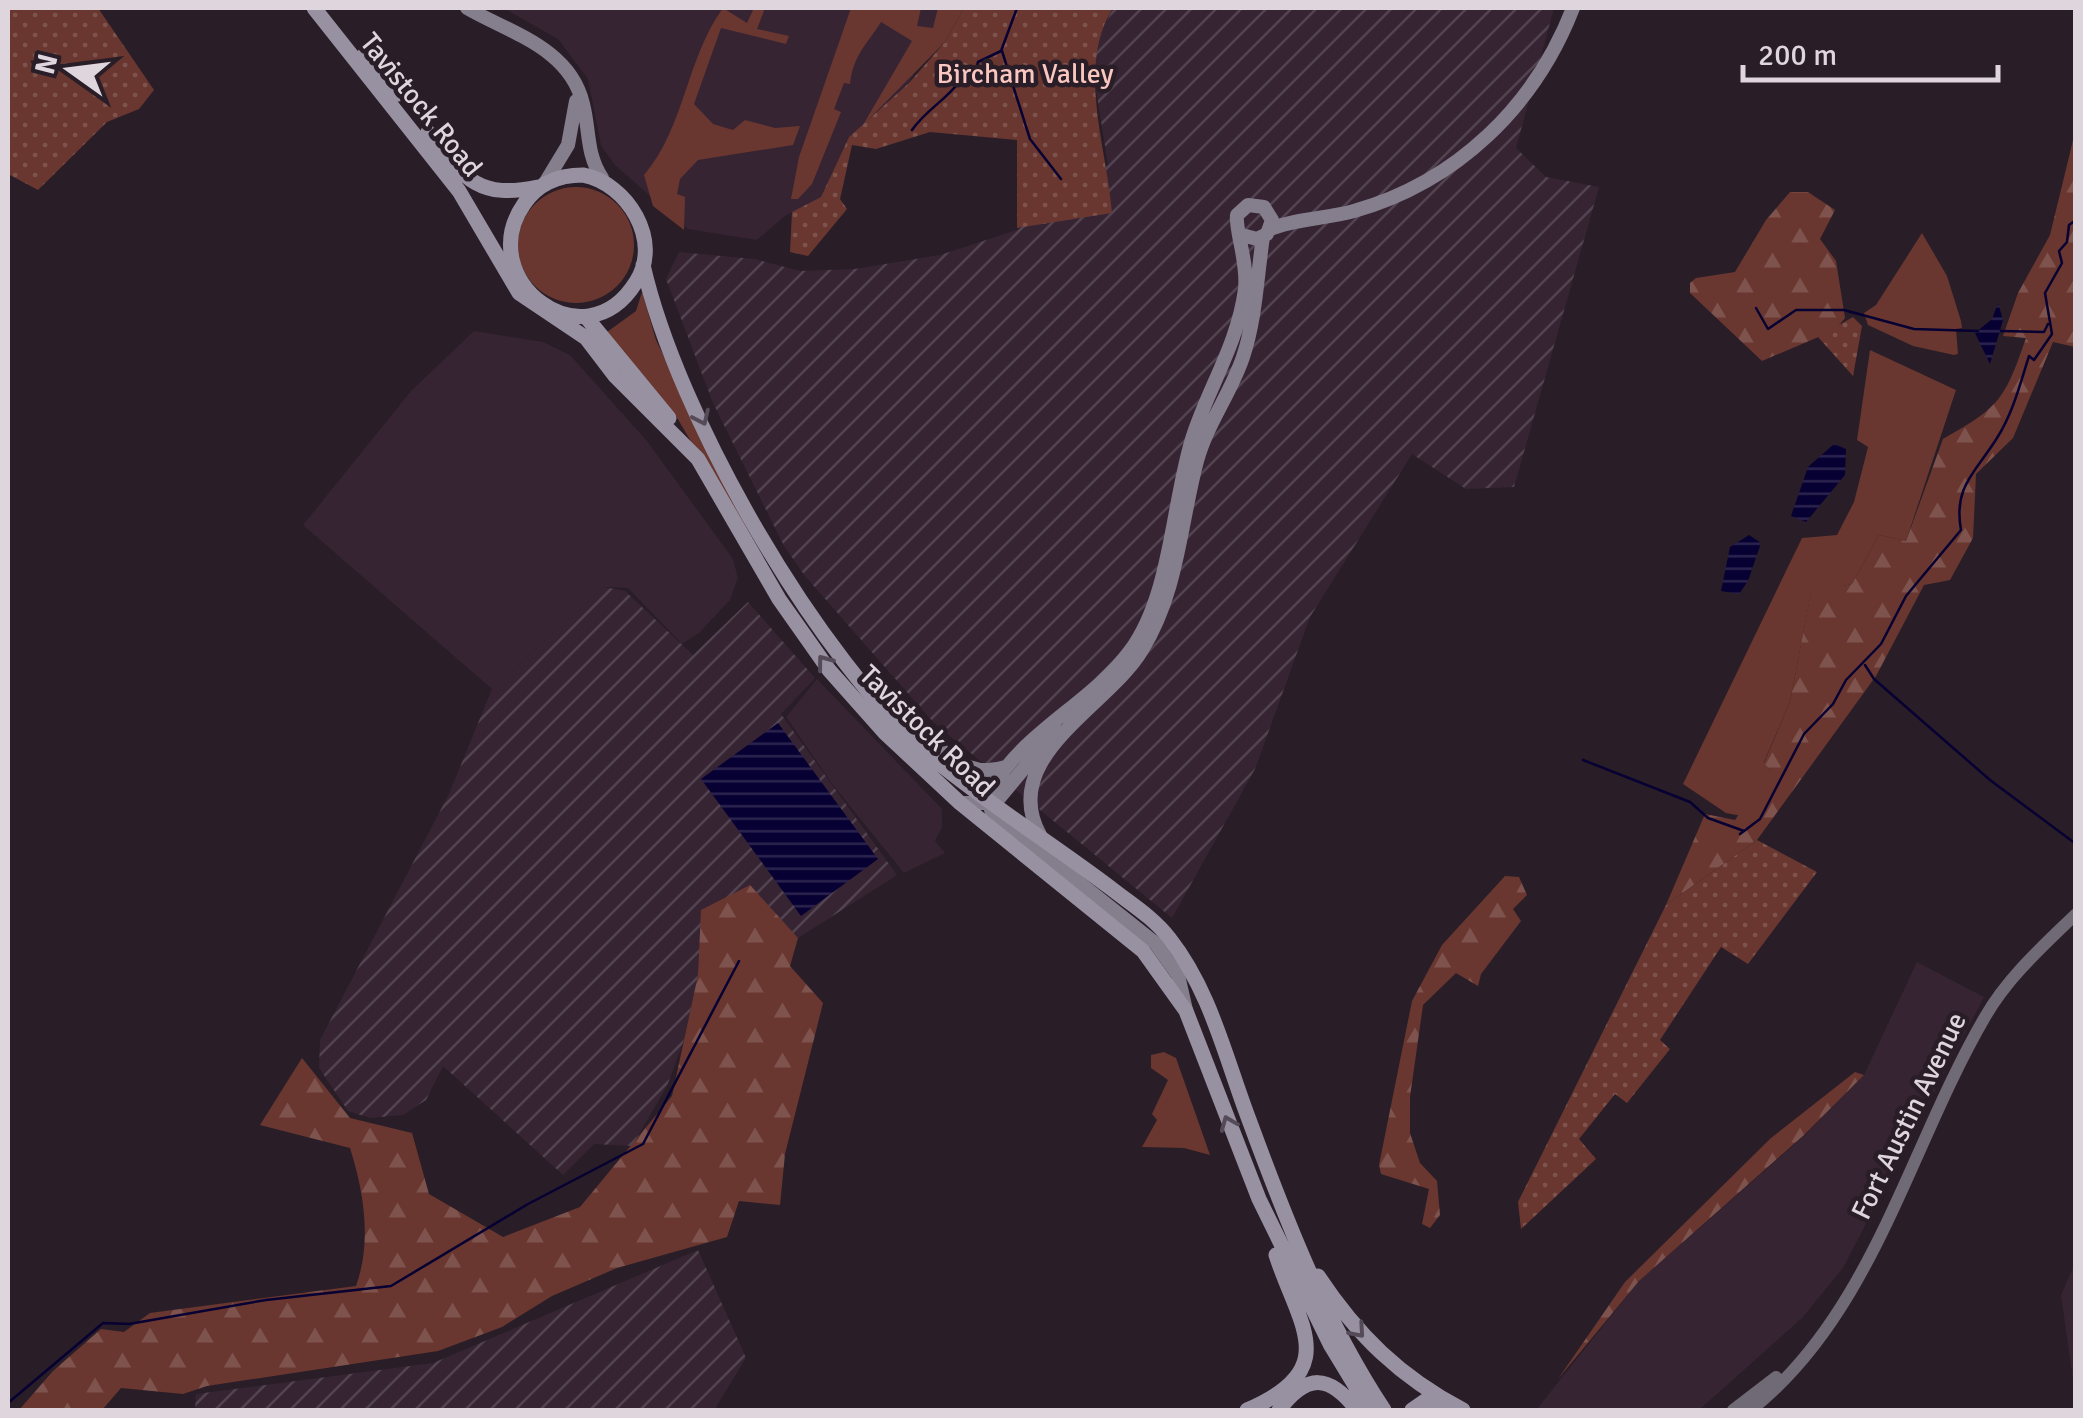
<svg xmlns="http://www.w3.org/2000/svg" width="2083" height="1418" font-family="Signika,sans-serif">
<defs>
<pattern id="industrial-furrows" width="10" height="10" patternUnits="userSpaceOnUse" patternTransform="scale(2.5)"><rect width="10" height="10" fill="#362433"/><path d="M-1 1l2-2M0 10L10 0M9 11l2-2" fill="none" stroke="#534350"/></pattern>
<pattern id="forest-firs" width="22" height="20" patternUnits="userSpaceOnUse" patternTransform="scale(2.5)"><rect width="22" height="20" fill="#693730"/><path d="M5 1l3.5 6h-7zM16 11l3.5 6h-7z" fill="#7e534e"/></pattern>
<pattern id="park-dots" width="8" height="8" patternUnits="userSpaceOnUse" patternTransform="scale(2.5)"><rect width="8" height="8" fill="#693730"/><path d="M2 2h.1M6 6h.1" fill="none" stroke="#7e534e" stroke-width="1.8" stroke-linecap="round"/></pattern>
<pattern id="water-rules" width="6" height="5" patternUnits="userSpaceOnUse" patternTransform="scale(2.5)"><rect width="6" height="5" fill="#070032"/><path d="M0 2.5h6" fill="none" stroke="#2b244f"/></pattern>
</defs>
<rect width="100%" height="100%" fill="#291d27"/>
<!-- built -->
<path fill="#362433" d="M503,8H951L909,83L849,137L821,197L785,216L757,240L688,229L615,165L601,146L588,79L558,39Z
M474,331L543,342L570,355L647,441L733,559L738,578L730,600L699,633L682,644L628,588L604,587L492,689L303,525L411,391Z
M817,679L942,809V828L935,841L945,853L904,873L833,785L786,717Z
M1917,962L1984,997L1843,1268L1802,1318L1699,1410H1536L1639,1281L1803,1137L1864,1075Z
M2075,1263V1394L2061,1295Z"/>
<!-- industrial -->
<path fill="url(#industrial-furrows)" d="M1113,8H1554L1516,148L1546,177L1599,187L1514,487L1466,489L1412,454L1310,617L1255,769L1172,918L934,723L805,576L784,546L713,403L666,279L679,252L754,259L800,271L855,269L940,255L1017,230L1108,165L1094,77L1098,38Z
M604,587L625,591L693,655L748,602L815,678L781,714L897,875L798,938L750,886L702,910L698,975L684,1040L667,1086L632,1146L594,1144L563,1175L443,1066L426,1100L403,1115L370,1118L348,1111L319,1068L320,1040L449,794L492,689Z
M698,1250L746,1358L714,1410H195L196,1394L433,1363Z"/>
<!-- grass -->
<path fill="#693730" d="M723,8L747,23L754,8H765L757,29L789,36L786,44L721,28L694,104L713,124L733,130L745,120L775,128L800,126L793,145L698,160L680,179L677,194L685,197L684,230L653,206L644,175C685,127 686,59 723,8Z
M851,8H921L917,26L933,28L938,8H964L945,42L863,125L912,41L881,22C868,43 853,55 850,84L844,83L834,109L841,112L812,184L798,199H791L799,157Z
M518 245a58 58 0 1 1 116 0a58 58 0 1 1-116 0Z
M1922,233L1947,276L1961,321L1962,328L1956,329L1958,354L1954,355L1913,346L1868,325L1864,313L1876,305Z
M642,292L656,340L749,533L746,535L676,416L607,332L636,311Z
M1870,350L1956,390L1906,541L1879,535L1852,584L1811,593L1790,702L1764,762L1773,774L1747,817L1726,813L1683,784L1802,538L1837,535L1854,502L1868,447L1857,440Z
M1164,1052L1176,1058L1210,1155L1184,1148L1142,1147L1157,1120L1152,1114L1168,1080L1151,1068V1055Z"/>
<!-- forest -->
<path fill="url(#forest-firs)" d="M2075,132V347L2053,342L2013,438L1976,474L1973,538L1950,580L1924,585L1876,676L1757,840L1666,905L1705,814L1735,820L1770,770L1764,763L1790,702L1811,592L1852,584L1879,535L1906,541L1943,439C2000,407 2005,399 2026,338L2003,336L2018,293L2050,235Z
M1790,192H1808L1835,210L1820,239L1836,261L1845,318L1835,330L1762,361L1690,293V283L1696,278L1735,272L1766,220Z
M1505,876L1519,877L1527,895L1513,909L1521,921L1481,974L1478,986L1456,973L1423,1005L1410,1097V1133L1420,1163L1437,1181L1440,1215L1430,1228L1422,1224L1429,1189L1381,1174L1379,1165L1412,1001L1442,945Z
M750,885L798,938L790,966L823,1003L785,1154L780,1205L739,1201L727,1237L617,1268L552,1296L502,1327L438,1351L207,1386L183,1394L121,1388L102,1410H19L53,1371L101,1329L124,1332L150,1313L356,1286C372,1242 364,1192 350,1148L260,1125L302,1058L350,1118L412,1133L429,1194L503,1237L580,1207L672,1096L698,975L701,910Z
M1855,1072L1864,1075L1803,1136L1639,1281L1558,1379L1625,1282L1771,1138Z"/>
<!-- park -->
<path fill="url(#park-dots)" d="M8,8H98L154,90L139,109L107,122L38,190L8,174Z
M964,8H1113C1076,66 1107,148 1112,213L1017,228V140L930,132L876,149L852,145L840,199L847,209L808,256L790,252L792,212L821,197L849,137L909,83L945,42Z
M1853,317L1862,326L1853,376L1818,337Z
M1757,840L1817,872L1748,964L1721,947L1660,1040L1670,1049L1627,1103L1615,1094L1579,1139L1596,1159L1521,1229L1518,1202L1666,905Z"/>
<!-- water -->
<path fill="url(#water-rules)" d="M1998,303L2003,320L1990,364L1975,333L1992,319Z
M1834,444L1846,449L1845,475L1806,522L1791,516L1808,467Z
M1749,535L1761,543L1748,581L1739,594L1721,591L1730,547Z
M778,723L878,859L801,916L701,779Z"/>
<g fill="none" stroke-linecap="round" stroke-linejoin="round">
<!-- stream -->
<path stroke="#070032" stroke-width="2.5" d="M1002,51L1030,139L1061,179
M912,130C927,109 945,101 960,81L974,79L978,62L1001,51L1017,8
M1756,308L1768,329L1796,310H1844L1914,329L1978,331
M2001,331L2044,332L2048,324
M1865,665L1874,679L1990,780L2076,844
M1583,760L1690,802L1708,818L1744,831
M1740,834L1760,819L1804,734L1833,704L1846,680L1881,644L1906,596L1961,530C1953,486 1976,472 1997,438C2013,413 2020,384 2029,356L2034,360L2052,334L2045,293L2062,263L2059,251L2067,242L2069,225L2076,220
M8,1403L103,1323L129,1324L266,1300L391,1286L528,1204L643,1144L739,961"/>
<!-- secondary -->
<path stroke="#6f6a76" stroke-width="12" d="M1733,1410L1776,1377
M1751,1410C1873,1313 1909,1147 1985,1017C2008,977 2043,946 2076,914"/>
<!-- primary -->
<path stroke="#857e8d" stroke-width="14" d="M467,8C510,33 570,48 583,104C590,131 586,154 602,178
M545,183L568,145L576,101
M1270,229C1297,218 1326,219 1354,211C1457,182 1535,106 1573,8
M901,728C942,739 959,782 1006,767
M960,803H995L1056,730
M1040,835C997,757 1109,706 1142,650C1178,592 1180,525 1197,461C1207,424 1231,393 1243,357C1256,318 1257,277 1263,237
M1186,1010L1178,975L1155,943L992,813L987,797C1019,733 1089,706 1130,651C1171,596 1172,504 1192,439C1208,388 1238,344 1245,289C1248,261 1235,231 1237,215L1248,205L1264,207L1272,220L1267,234L1257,239L1242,235"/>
<!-- highway -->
<path stroke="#9891a2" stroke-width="15" d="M314,8L459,191L519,293L586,338L615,376L698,459L779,599L829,670L885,733L960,803L1143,951L1186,1011L1259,1199L1330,1344L1370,1410
M364,55L398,94
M428,132C463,177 477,200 538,187
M583,175C627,183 663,241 636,282C584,366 472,279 524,204C538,183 558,175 583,175Z
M643,265C677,415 817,660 935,760C991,806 1054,845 1112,889C1131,904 1154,918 1169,938C1210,990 1225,1056 1248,1117C1286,1220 1324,1319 1384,1410
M586,317L669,418
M1318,1276C1357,1335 1400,1377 1463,1410
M1247,1410C1343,1369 1299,1326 1276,1255
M1279,1410C1307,1373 1329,1374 1357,1410
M1412,1410L1425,1401L1447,1403"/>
</g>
<!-- one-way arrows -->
<defs><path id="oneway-chevron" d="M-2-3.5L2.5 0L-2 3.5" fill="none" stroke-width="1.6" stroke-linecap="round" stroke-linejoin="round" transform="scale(2.5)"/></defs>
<g stroke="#554b58">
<use href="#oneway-chevron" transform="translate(702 418) rotate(65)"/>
<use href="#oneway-chevron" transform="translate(824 662) rotate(-127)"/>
<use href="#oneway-chevron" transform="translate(1228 1123) rotate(-112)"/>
<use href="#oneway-chevron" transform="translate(1358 1331) rotate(49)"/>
</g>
<g text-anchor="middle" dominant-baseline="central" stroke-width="9" stroke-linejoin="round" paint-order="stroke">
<!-- park labels -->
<g font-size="28" fill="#f9c7bf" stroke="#291d27">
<text x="1025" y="74">Bircham Valley</text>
</g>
<!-- street labels -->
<g font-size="28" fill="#dfd6dd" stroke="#291d27">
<text transform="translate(421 105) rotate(51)">Tavistock Road</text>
<text transform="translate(927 731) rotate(44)">Tavistock Road</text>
<text transform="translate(1909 1116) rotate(-64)">Fort Austin Avenue</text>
</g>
</g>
<!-- border -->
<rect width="2083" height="1418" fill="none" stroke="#dfd6dd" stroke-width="20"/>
<!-- north arrow -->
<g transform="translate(70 70) rotate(284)" stroke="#291d27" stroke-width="8" paint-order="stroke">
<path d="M0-8L18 38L0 25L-18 38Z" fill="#dfd6dd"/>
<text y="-15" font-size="28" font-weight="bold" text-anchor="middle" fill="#dfd6dd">N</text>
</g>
<!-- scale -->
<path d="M1743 65v15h255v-15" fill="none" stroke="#dfd6dd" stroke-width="5"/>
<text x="1758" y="65" font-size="30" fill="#dfd6dd" stroke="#291d27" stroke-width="8" paint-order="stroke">200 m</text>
</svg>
